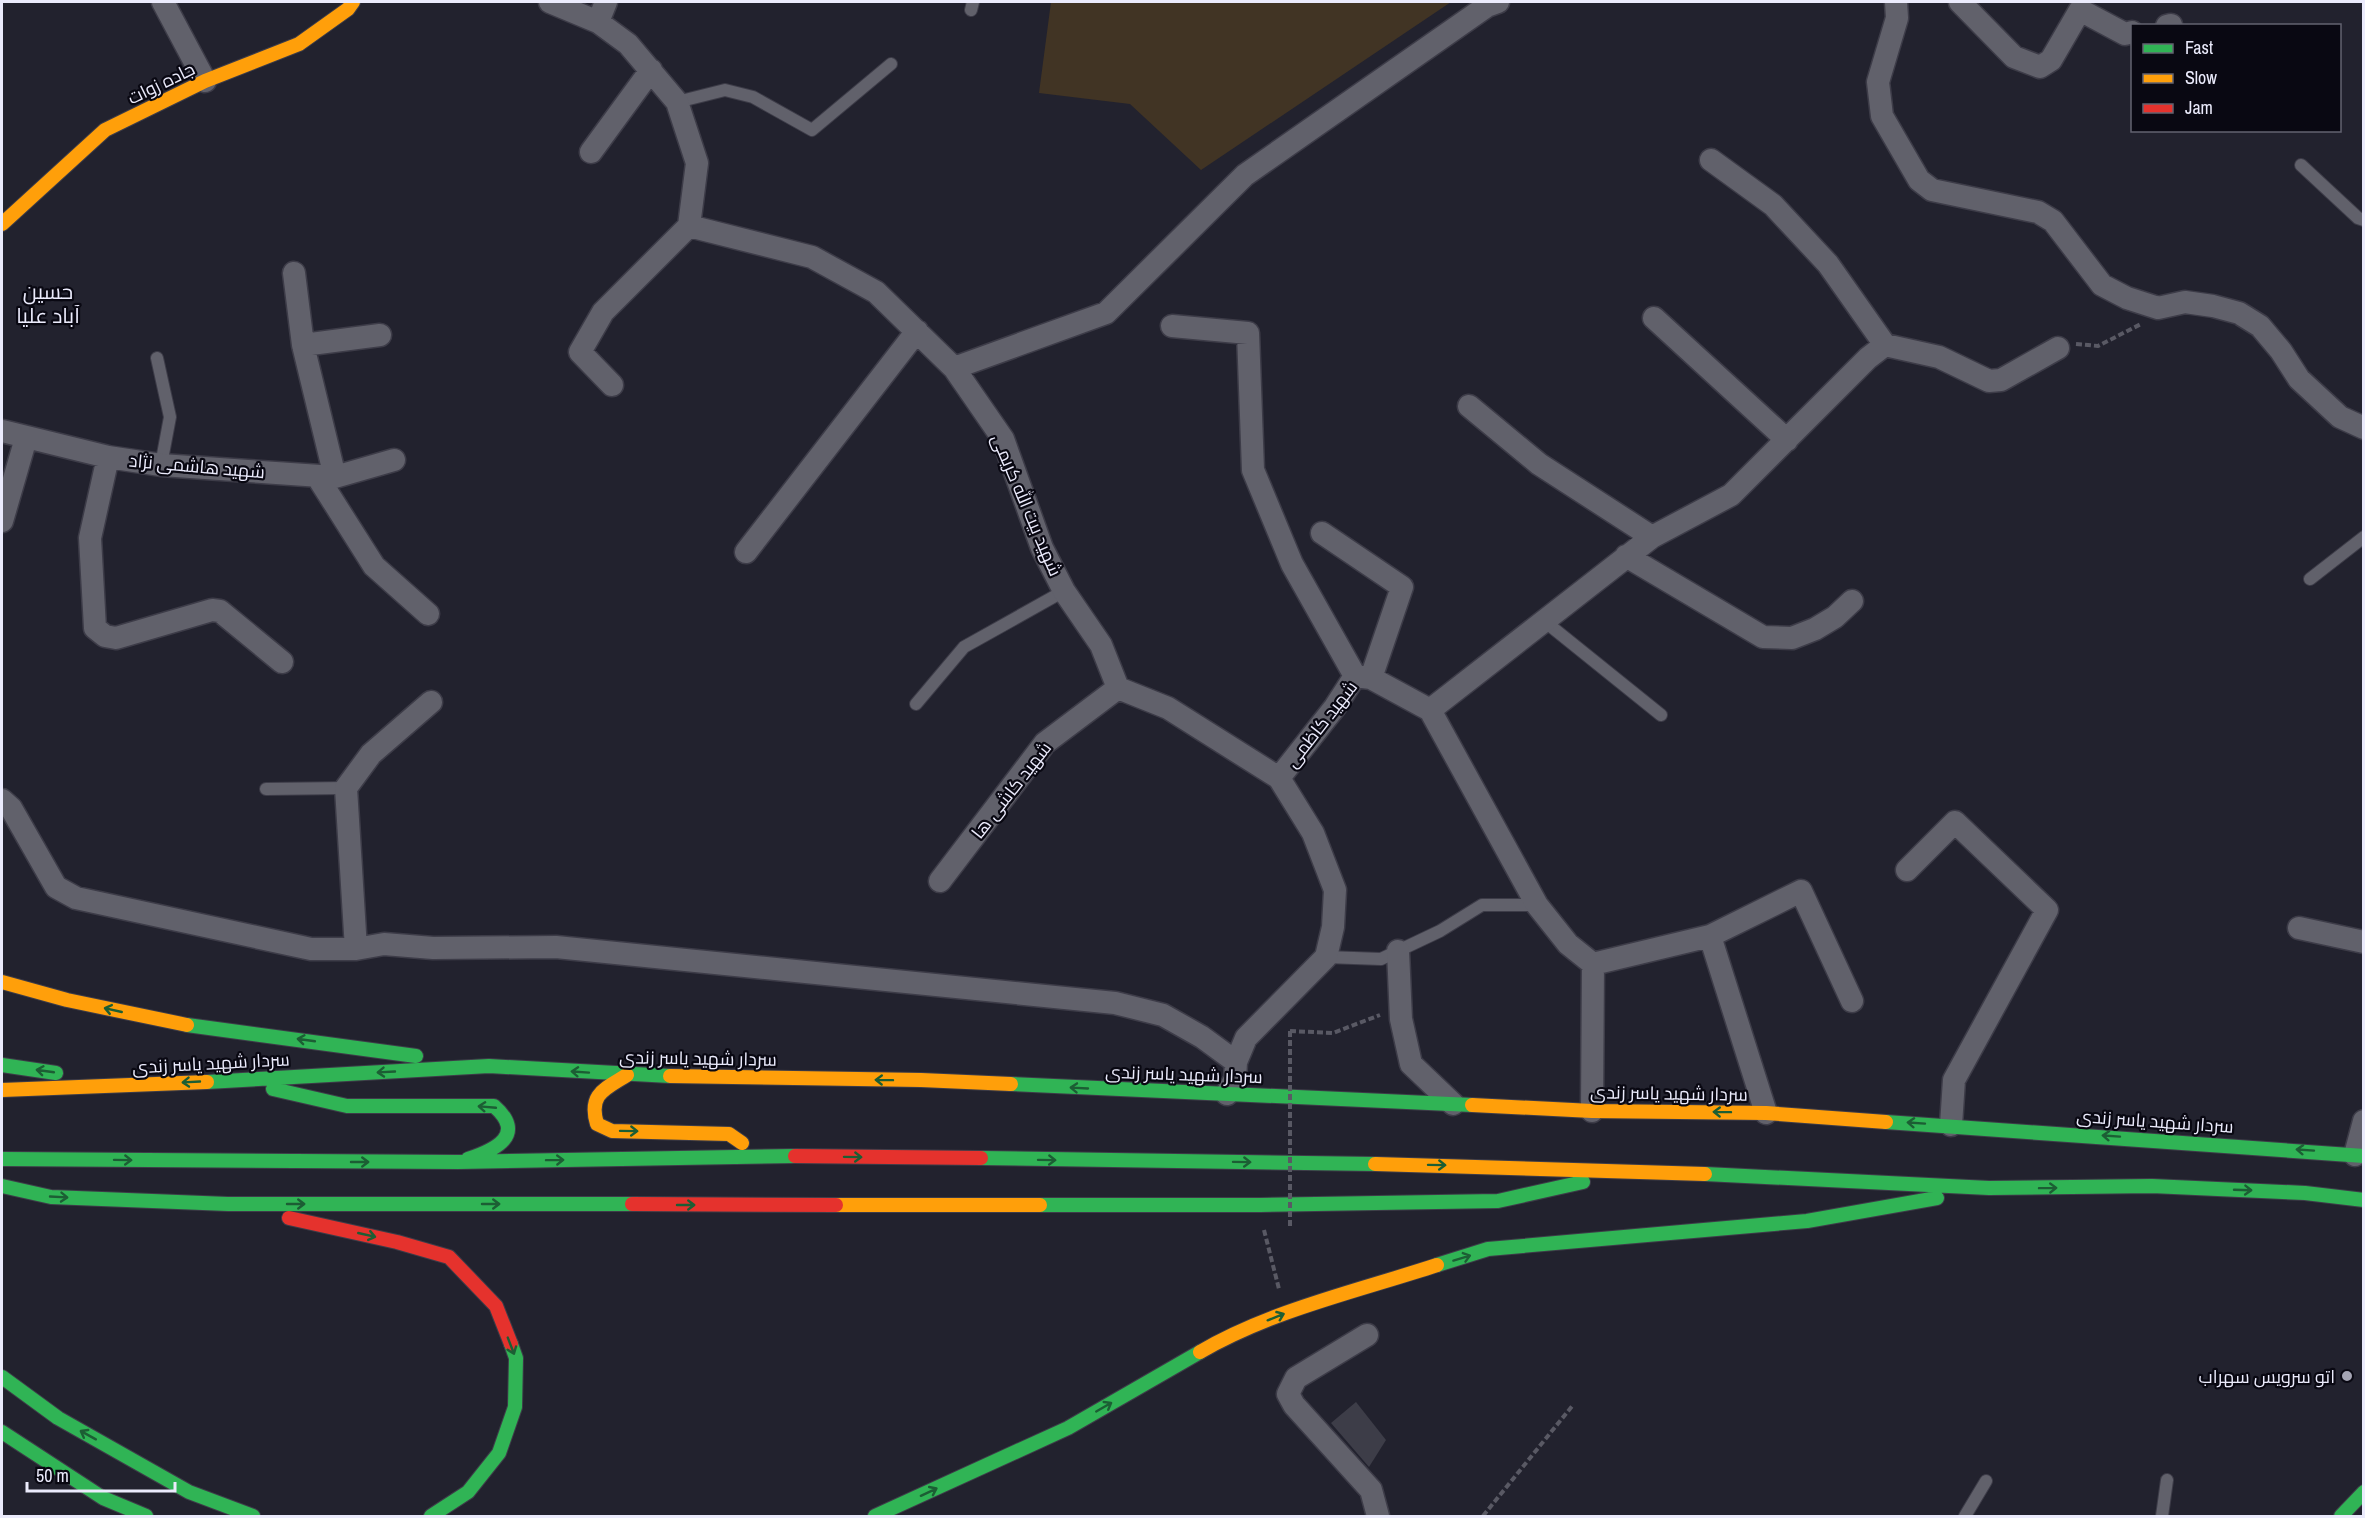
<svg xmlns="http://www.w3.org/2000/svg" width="2365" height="1518" font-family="'Archivo Narrow',Cairo,sans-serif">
<rect width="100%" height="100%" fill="#22222e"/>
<!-- green -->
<path fill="#413424" d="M1051,2H1451L1201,170L1130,104L1039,93Z"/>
<!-- building -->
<path fill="#3d3d48" d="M1356,1402L1386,1440L1369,1467L1331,1423Z"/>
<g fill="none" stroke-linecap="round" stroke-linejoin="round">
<defs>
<path id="lane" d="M971,10L973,2
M677,102L725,90L753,97L812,130L891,64
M2301,165L2358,218L2364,220
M157,358L170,417L161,465
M2310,579L2364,537
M1543,620L1661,715
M916,704L964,647L1064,591
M266,789L346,788
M1326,957L1381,959L1440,931L1482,905H1537
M1965,1516L1986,1481
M2162,1516L2167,1480"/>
<path id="street" d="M163,2L205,81
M550,2L598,22L628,44L677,102L697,163L689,226L812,257L876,292L954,368L1003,439L1042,548L1064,591L1101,645L1118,688L1168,708L1279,778L1313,833L1335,890L1333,927L1326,957L1246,1038L1236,1062L1235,1079L1227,1094
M1896,2L1897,18L1878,82L1882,116L1919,180L1932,190L2038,212L2053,221L2102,285L2127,298L2158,308L2185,302L2213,306L2239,313L2260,326L2281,351L2299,379L2340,417L2364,428
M1960,2L2014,57L2040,67L2051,60L2080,10L2125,34L2132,32
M598,22L606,2
M2167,26L2171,25
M591,152L651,70
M1711,160L1773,205L1828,264L1885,345
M294,273L303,345L335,477
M1654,318L1787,440
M1172,326L1248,333L1253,470L1292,564L1355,676
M303,345L380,335
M954,368L1106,313L1245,175L1487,6L1498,2
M612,385L580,352L603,312L689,226
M1469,406L1539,464L1652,537
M2,431L108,457L161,465L335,477L394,460
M108,457L90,538L95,628L105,636L116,638L212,610L220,611L282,662
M317,476L374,566L428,614
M2,521L26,438
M1322,533L1402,587L1371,678
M746,552L917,331
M1626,556L1763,637L1792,638L1815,629L1835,617L1852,601
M1279,778L1335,707L1355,676L1371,678L1430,710
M2,800L11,808L56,887L76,898L311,949H356L384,944L433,948L556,947L1115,1003L1163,1015L1202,1037L1236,1062
M1907,870L1955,822L2047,910L1954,1080L1951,1125
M940,881L1045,743L1118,688
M2299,928L2364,942
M356,949L346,788L371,754L431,702
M1398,951L1401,1019L1411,1064L1453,1104
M1593,964L1710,936
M1592,1111L1593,964L1568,944L1537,905L1430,710L1652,537L1731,495L1868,358L1885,345L1939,357L1989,381L2001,380L2058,348
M1766,1113L1710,936L1801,891L1852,1001
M2355,1155L2364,1121
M1367,1335L1296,1378L1288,1394L1294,1405L1371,1490L1378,1516"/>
<path id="fast" d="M187,1025L416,1056
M2,1065L56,1073
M207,1082L489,1066L670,1076
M1011,1084L1472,1105
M273,1089L347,1106H494C527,1135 495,1150 468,1159
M1886,1122L2364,1156
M981,1158L1375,1164
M2,1159L458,1162L795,1156
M1705,1174L1989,1188L2152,1186L2305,1193L2364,1200
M2,1186L51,1197L228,1204H632
M1040,1205H1260L1498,1201L1583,1182
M1437,1265L1488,1249L1807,1221L1937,1198
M2,1377L58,1418L189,1492L253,1516
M2,1432L103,1498L146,1516
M431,1516L468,1492L499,1453L515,1407L516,1358L511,1344
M875,1516L1068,1428L1200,1352
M2341,1516L2364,1492"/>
<path id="slow" d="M2,224L105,130L205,81L299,44L348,9L353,2
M2,982L67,1000L187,1025
M627,1075C605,1089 588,1094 597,1124L612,1131L729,1134L742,1143
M670,1076L921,1080L1011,1084
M2,1090L207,1082
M1472,1105L1592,1111L1766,1113L1886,1122
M1375,1164L1705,1174
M836,1205H1040
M1200,1352C1272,1310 1358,1291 1437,1265"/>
<path id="jam" d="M795,1156L981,1158
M632,1204L836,1205
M289,1218L397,1242L449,1257L496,1306L511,1344"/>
</defs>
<!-- lane casing -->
<use href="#lane" stroke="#3d3c48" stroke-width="14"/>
<!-- street casing -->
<use href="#street" stroke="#3d3c48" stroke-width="25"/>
<!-- fast casing -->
<use href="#fast" stroke="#3d3c48" stroke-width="16"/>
<!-- slow casing -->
<use href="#slow" stroke="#3d3c48" stroke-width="16"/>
<!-- jam casing -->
<use href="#jam" stroke="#3d3c48" stroke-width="16"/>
<!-- path -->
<path stroke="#595964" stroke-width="4" stroke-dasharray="6 3" stroke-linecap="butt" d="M2076,344L2098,346L2141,324
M1290,1031L1333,1033L1380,1015
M1264,1230L1279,1289
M1483,1516L1573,1405"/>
<!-- lane -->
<use href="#lane" stroke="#61616b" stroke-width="12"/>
<!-- street -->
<use href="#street" stroke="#61616b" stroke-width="22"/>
<!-- fast -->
<use href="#fast" stroke="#30b455" stroke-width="14"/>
<!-- slow -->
<use href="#slow" stroke="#ff9f0a" stroke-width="14"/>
<!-- jam -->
<use href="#jam" stroke="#e5322d" stroke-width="14"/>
<!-- path-bridge -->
<path stroke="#595964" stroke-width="4" stroke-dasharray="6 3" stroke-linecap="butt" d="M1290,1031V1226"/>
</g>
<!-- one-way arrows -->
<defs><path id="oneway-shaft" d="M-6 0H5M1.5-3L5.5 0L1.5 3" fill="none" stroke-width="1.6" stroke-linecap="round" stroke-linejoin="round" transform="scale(1.5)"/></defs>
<g stroke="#1c5e34">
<use href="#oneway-shaft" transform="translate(113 1010) rotate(-167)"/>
<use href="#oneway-shaft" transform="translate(306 1040) rotate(-172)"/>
<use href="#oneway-shaft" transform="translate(45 1071) rotate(-172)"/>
<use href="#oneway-shaft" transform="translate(386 1072) rotate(177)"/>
<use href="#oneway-shaft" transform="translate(580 1072) rotate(-176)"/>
<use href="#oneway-shaft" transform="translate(884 1080) rotate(-179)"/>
<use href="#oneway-shaft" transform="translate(191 1082) rotate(177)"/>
<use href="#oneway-shaft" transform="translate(1079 1088) rotate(-177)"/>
<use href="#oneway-shaft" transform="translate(487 1107) rotate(-175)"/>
<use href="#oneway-shaft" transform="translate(1722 1112) rotate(-179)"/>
<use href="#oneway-shaft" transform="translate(1916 1123) rotate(-176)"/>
<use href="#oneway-shaft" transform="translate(629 1131) rotate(1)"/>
<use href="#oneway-shaft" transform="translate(2111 1136) rotate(-176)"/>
<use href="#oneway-shaft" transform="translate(2305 1150) rotate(-176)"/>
<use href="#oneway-shaft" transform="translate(853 1157) rotate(1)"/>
<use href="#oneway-shaft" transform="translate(123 1160) rotate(1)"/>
<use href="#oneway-shaft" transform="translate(555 1160) rotate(-1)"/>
<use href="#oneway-shaft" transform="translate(1047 1160) rotate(1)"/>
<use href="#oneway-shaft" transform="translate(360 1162)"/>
<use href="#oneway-shaft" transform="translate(1242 1162) rotate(1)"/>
<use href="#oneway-shaft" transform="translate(1437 1165) rotate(1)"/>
<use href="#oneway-shaft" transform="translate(2048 1188) rotate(-1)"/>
<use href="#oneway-shaft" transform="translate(2243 1190) rotate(2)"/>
<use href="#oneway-shaft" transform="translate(59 1197) rotate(3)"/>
<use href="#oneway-shaft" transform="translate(296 1204)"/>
<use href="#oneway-shaft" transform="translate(491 1204)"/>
<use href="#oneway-shaft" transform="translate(686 1205)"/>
<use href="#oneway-shaft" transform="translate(367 1235) rotate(13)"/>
<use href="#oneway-shaft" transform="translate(1462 1258) rotate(-17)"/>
<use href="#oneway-shaft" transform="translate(1276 1317) rotate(-22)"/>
<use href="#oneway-shaft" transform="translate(511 1346) rotate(69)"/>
<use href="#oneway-shaft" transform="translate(1104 1407) rotate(-30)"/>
<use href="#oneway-shaft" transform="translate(88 1435) rotate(-151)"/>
<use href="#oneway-shaft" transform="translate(929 1492) rotate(-25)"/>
</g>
<!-- markers -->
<circle fill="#a5a5b4" stroke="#090812" stroke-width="2" cx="2347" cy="1376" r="6"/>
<g text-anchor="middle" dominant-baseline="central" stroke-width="4.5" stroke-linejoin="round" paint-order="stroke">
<!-- street labels -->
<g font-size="18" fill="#ebebfc" stroke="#090812">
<text transform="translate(161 83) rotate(-26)">جاده زوات</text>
<text transform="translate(197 466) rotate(5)">شهید هاشمی نژاد</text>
<text transform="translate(1027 505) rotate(67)">شهید بیت الله کریمی</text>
<text transform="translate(1321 724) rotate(-52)">شهید کاظمی</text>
<text transform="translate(1011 790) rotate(-52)">شهید کاشی ها</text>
<text transform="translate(698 1058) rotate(1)">سردار شهید یاسر زندی</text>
<text transform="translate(211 1063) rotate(-3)">سردار شهید یاسر زندی</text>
<text transform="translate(1184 1074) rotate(2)">سردار شهید یاسر زندی</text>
<text transform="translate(1669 1093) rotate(1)">سردار شهید یاسر زندی</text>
<text transform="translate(2155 1121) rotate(4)">سردار شهید یاسر زندی</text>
</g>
<!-- poi labels -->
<g font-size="18" fill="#ebebfc" stroke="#090812" text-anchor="end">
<text x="2335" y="1376">اتو سرویس سهراب</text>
</g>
<!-- quarter labels -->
<g font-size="21" fill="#ebebfc" stroke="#090812">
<text x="48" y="291">حسین<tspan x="48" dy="24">آباد علیا</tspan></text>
</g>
</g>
<!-- border -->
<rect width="2365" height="1518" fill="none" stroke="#ebebfc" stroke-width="6"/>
<!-- legend -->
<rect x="2131" y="24" width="210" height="108" fill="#090812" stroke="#636370" stroke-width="1.5"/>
<rect x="2143" y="44" width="30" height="9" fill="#30b455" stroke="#636370" stroke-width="1.5"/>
<text x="2185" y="54" font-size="18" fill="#ebebfc">Fast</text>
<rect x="2143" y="74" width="30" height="9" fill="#ff9f0a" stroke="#636370" stroke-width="1.5"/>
<text x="2185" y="84" font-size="18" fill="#ebebfc">Slow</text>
<rect x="2143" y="104" width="30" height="9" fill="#e5322d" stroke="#636370" stroke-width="1.5"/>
<text x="2185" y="114" font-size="18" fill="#ebebfc">Jam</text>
<!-- scale -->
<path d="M27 1482v9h148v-9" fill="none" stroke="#ebebfc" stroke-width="3"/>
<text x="36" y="1482" font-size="18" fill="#ebebfc" stroke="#090812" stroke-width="4.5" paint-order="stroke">50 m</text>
</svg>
